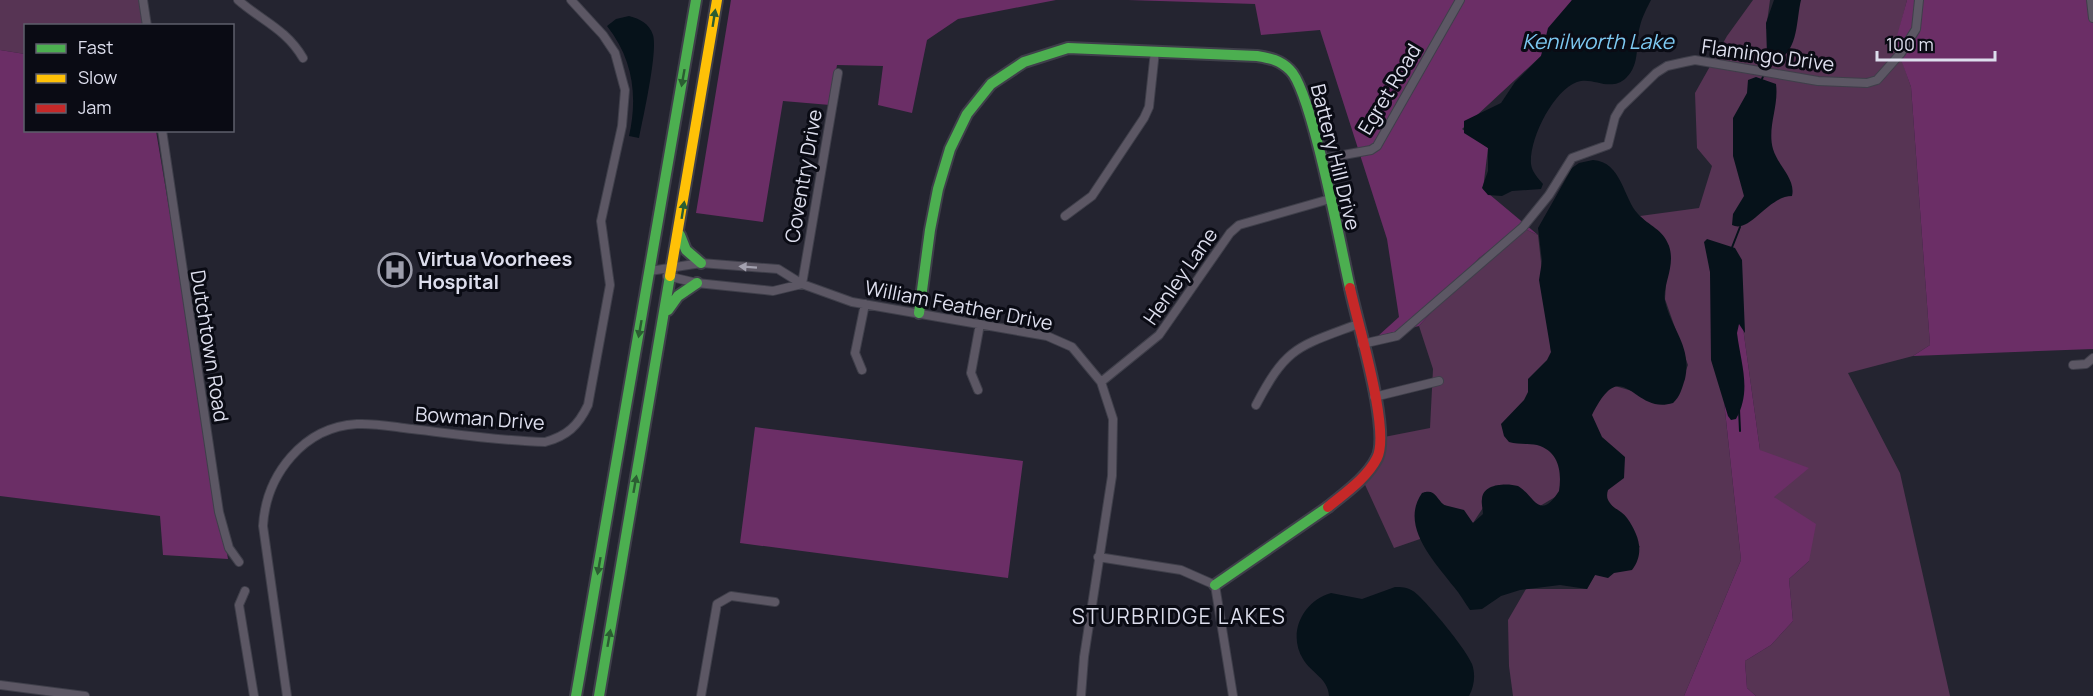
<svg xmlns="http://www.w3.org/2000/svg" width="2093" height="696" font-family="Manrope,sans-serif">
<rect width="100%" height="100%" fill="#242430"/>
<!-- green -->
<path fill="#573454" d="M0,0H143L147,25L26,26L25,54L0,50Z
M1753,0H1770L1766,29L1801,0H1907L1896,43L1911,87L1930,345L1913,356L1848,373L1900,473L1950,696H1756L1747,688L1745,661L1771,645L1793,621L1789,579L1809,561L1774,497L1760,450L1733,256L1707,243L1741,560L1684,696H1513L1509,666L1508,620L1526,589H1587L1595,575L1640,547L1606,497H1555L1540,506L1498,485L1473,523L1424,492L1420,539L1394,548L1361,476L1379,438L1430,428L1433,369L1419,326L1479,258L1521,227L1538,235L1551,352L1615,386L1673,403L1688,365L1665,299L1669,246L1640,216L1699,208L1712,166L1697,148L1695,93L1727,36Z"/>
<!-- forest -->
<path fill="#6b2e66" d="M731,0H1056L958,19L927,40L912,113L878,105L883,66L837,65L830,105L783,101L763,222L696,213Z
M1128,0H1572L1541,56L1462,129L1488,148L1483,189L1538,235L1521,227L1479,258L1419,326L1378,336L1399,317L1387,239L1320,30L1261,35L1255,4Z
M1907,0H2093V349L1913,356L1930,345L1911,87L1895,43Z
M0,50L25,54L26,130L156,131L228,559L163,555L160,516L0,496Z
M1707,242L1733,256L1760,450L1809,468L1774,497L1816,524L1809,561L1789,579L1793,621L1771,645L1745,661L1747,688L1756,696H1684L1741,560Z
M755,427L1023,461L1008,578L740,543Z"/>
<!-- water -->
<path fill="#06121a" d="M1572,0H1651C1647,8 1642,17 1640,26C1635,43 1641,64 1626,78C1610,93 1593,76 1577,82C1553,91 1529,139 1531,164C1532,172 1538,178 1543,184L1541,189L1512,191L1502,196L1488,195L1482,188L1488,171V148L1464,133V121L1501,103L1515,82L1541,56L1548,28Z
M1774,0H1801C1796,20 1799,52 1775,62L1767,55L1766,23Z
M629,16C640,19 649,23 653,35C658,51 643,118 639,138L629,136C638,96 633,59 607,26L616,19Z
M1756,77L1776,84C1779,107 1767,127 1773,149C1778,166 1796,179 1792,196C1768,196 1750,234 1732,225L1733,214L1744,196L1733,156V118L1747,93L1748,80Z
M1593,160C1622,162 1623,198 1638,214C1649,226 1663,229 1669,246C1676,267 1662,285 1665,301C1672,331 1692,346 1685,379C1682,388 1680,397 1673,403C1632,416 1624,351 1592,415L1602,437L1625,457L1624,478L1608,490C1603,506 1620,508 1627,518C1639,535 1645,553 1632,570L1614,573L1608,578L1595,575L1587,589L1560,585L1520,590L1501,596L1482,609L1470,610C1465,603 1460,594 1454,587C1435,562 1399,526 1422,493C1435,488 1436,498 1444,505L1464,510L1473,523L1483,514C1483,509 1481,504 1482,499C1483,483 1507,483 1518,486C1535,496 1539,522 1559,491C1562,472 1559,451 1537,445C1528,443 1518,445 1509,442L1504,436L1501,424L1524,400L1528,392V379L1547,360L1551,352L1539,280L1542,261L1538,228L1572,168L1579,163Z
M1707,239L1735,248L1742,260L1745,333L1739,324L1737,333C1741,365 1752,390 1736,419L1731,420L1728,416L1711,360L1710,272L1704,242Z
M1395,587C1401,587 1407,587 1413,591C1425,599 1467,650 1472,664C1476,675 1474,687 1469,696H1329C1328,678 1312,674 1303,659C1287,633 1303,601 1331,593L1362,599Z"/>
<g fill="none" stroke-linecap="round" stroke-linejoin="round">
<!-- stream -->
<path stroke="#06121a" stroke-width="2" d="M1762,79L1770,59
M1731,250L1740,227
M1739,409L1740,431"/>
<defs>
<path id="street" d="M143,0L147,26
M238,0C262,21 286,29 303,58
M2091,0L2093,18
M162,130L219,512L229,548L239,562
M1321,159L1371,150L1377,146L1460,0
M1065,216L1092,196L1144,118L1149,107L1155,51
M650,271L701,263L778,269L802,284L852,302L1047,336L1072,347L1101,382L1113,419L1112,476L1084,657L1081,696
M667,276L697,283L773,291L802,284
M802,284L838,73
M1362,344L1397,336L1523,227L1549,195L1572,158L1608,145L1615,117L1621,107L1656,73L1667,66L1685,62L1695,60L1818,81L1867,83L1877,80L1901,53L1916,29L1919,0
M2073,365L2086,364L2093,358
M862,370L855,353L865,304
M1101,382L1159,335L1230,233L1239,225L1330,199
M978,390L971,373L980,324
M1374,397L1439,381
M1256,405C1287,346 1297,347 1358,324
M1098,557L1181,570L1215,585L1233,696
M245,591L239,605L254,696
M0,685L85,696
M287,696L263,526C266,475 303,427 357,424C375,423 394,427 412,429C456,434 500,441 545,442C567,436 578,426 588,405L610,285L601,221L622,126L625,90L615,53L603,35L571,0
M701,696L717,604L731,596L775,602"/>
<path id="fast" d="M680,235L686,250L701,263
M668,310L678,296L697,283
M919,313L930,230L938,189L950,149L967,114L991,84L1024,62L1068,48L1257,56C1270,58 1280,60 1290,70C1312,91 1341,249 1350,288
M1215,585L1328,507
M576,696L696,0
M599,696L670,276"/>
<path id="slow" d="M670,276L717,0"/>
<path id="jam" d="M1328,507C1345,493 1367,478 1377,458C1391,431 1357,322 1350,288"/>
</defs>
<!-- street casing -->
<use href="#street" stroke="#3f3f4a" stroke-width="10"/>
<!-- fast casing -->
<use href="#fast" stroke="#3f3f4a" stroke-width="14"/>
<!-- slow casing -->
<use href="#slow" stroke="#3f3f4a" stroke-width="14"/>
<!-- jam casing -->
<use href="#jam" stroke="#3f3f4a" stroke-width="14"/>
<!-- street -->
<use href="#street" stroke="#5c5764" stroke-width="8"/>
<!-- fast -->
<use href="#fast" stroke="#4caf50" stroke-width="10"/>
<!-- slow -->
<use href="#slow" stroke="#ffc107" stroke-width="10"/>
<!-- jam -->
<use href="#jam" stroke="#c62828" stroke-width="10"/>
</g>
<!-- one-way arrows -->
<defs><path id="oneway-solid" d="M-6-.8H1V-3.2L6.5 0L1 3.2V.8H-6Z" transform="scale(1.5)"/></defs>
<g fill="#2b5d32">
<use href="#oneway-solid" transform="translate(714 18) rotate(-81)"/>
<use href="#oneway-solid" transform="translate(683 78) rotate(100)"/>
<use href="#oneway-solid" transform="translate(683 210) rotate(-81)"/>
<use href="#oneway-solid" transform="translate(640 329) rotate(100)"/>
<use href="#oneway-solid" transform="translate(635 484) rotate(-80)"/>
<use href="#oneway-solid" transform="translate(599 566) rotate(100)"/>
<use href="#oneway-solid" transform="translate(609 638) rotate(-80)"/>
</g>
<use fill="#a3a1af" href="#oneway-solid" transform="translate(748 267) rotate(-176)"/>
<!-- icons -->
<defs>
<symbol id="hospital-ring" viewBox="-11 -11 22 22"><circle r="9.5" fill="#0a0b14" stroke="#9c9dab" stroke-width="1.5"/><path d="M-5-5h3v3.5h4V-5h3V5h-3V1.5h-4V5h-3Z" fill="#9c9dab"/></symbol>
</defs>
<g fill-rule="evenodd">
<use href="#hospital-ring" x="376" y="251" width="38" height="38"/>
</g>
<g text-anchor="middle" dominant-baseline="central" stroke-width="6" stroke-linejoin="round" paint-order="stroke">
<!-- street labels -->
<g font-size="20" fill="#dddeed" stroke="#0a0b14">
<text transform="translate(1768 55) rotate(8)">Flamingo Drive</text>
<text transform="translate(1389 89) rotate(-59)">Egret Road</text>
<text transform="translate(1336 157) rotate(76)">Battery Hill Drive</text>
<text transform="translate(803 176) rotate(-80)">Coventry Drive</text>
<text transform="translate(1180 276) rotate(-55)">Henley Lane</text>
<text transform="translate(959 305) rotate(11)">William Feather Drive</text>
<text transform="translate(210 346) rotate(81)">Dutchtown Road</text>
<text transform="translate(480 418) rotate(4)">Bowman Drive</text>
</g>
<!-- poi labels -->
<g font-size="20" font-weight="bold" fill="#dddeed" stroke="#0a0b14" text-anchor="start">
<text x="418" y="258">Virtua Voorhees<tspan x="418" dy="23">Hospital</tspan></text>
</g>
<!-- water labels -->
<g font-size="21" font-style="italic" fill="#7dc9f2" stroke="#0a0b14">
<text x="1598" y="41">Kenilworth Lake</text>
</g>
<!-- neighbourhood labels -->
<g font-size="21" letter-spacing="1.5" fill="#dddeed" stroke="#0a0b14">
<text x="1179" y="616">STURBRIDGE LAKES</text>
</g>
</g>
<!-- legend -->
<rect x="24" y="24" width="210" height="108" fill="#0a0b14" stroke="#5e5f6b" stroke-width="1.5"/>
<rect x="36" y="44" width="30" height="9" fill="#4caf50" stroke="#5e5f6b" stroke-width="1.5"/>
<text x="78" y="54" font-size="18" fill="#dddeed">Fast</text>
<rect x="36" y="74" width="30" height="9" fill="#ffc107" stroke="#5e5f6b" stroke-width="1.5"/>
<text x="78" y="84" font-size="18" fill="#dddeed">Slow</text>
<rect x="36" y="104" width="30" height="9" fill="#c62828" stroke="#5e5f6b" stroke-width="1.5"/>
<text x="78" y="114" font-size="18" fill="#dddeed">Jam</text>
<!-- scale -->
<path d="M1877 51v9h118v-9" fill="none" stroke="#dddeed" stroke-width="3"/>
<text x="1886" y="51" font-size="18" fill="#dddeed" stroke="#0a0b14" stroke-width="4.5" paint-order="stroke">100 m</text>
</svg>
